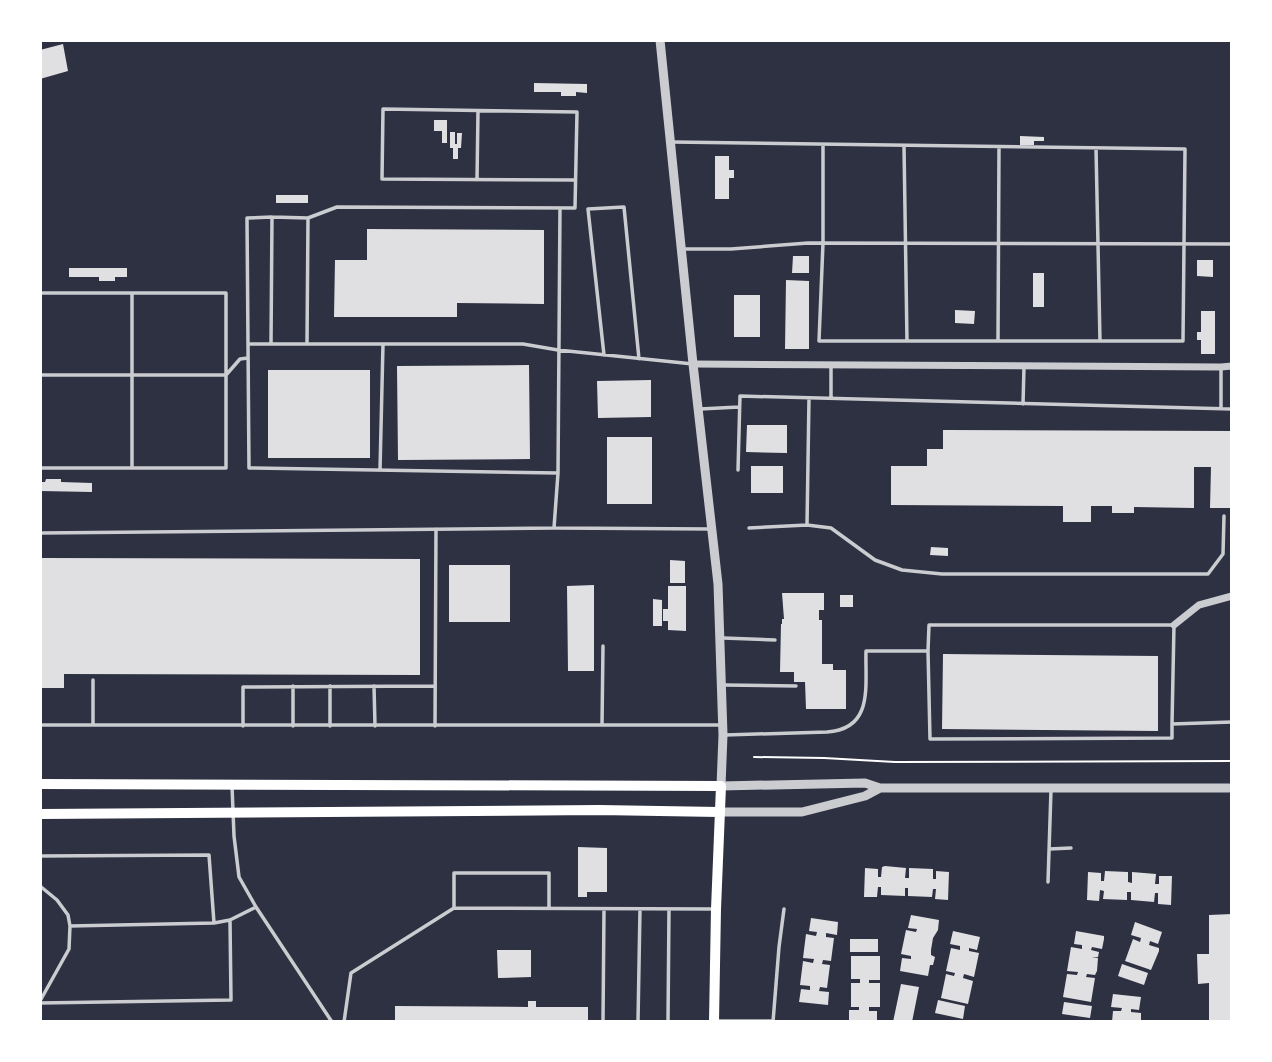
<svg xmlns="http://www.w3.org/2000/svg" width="1272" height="1062" font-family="'Fira Sans Condensed',sans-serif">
<rect width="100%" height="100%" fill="#2d3142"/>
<!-- building -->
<path fill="#e0e0e3" d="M63,44L68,71L40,79V50Z
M534,83L587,84V93L576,92V96H561V92H534Z
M434,120H447V143H442V131H434Z
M450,132H455V144H457V133H462L461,148H458V159H453V148H450Z
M1020,136L1044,137V141H1034V145H1020Z
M715,156H729V170H734V178H729V199H715Z
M276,195H308V203H276Z
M367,229L544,230V304L457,303V317H334L335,260H367Z
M793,256H809V273H792Z
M1197,260H1213V277L1197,276Z
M69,268H127V277H115V281H99V277H69Z
M1033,273H1044V307H1033Z
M786,280L809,281V349H785Z
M734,295H760V337H734Z
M955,310L975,311L974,324L955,323Z
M1201,311H1215V354H1201V340H1197V332H1201Z
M529,365L530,459L398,460L397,366Z
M268,370H370V458H268Z
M651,380V417L598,418L597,381Z
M747,425H787V453L746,452Z
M943,430L1232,431V508H1210L1211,467H1194V508L1134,507V513H1112V506H1091V522H1063V506L891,505V466H927V449H943Z
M607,437H652V504H607Z
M751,466H783V493H751Z
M46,479H61V482L92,483V492L40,491V482H45Z
M931,547L948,548V556L930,555Z
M40,558L420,559V675L64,674V688H40Z
M670,560L685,561V583H670Z
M449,565H510V622H449Z
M594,585V671H568L567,586Z
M668,586H686V631L668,630V621H663V609H668Z
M782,593H824V610H819V620H822V664H833V670H846V709H806L805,682H794V672H780L781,624H782V619H784Z
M840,595H853V607H840Z
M653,599L662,600V626H653Z
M943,654L1158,656V731L942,729Z
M578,847L607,848V892H587V897H578Z
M885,866L906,868L905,878H909V868L933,869V879H936V871L949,872L948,900L935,899L936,889H933L932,897L908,896V888H905V896L881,895V887H878L877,897H864L865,868L878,869V877H881L882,867Z
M1105,871L1128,872V882L1132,883V872L1156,874L1155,884H1159V876H1172L1171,905L1158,904V893H1155L1154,902L1131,900V892H1127V900L1103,899L1104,891L1100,890L1099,901L1087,900L1088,872L1101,873V881H1104Z
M1232,914V1022H1209V983L1198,984L1197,954H1209V915Z
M911,915L939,920L938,930L933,938L931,950V955L935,957L933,965H930L928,976L900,971L902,958L911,959V956L901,954L906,930L916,932L917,929L908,928Z
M811,918L838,922L837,935L826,933V937L834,938L831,961L823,960L822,964L830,965L827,988L820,987L819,991L829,992L828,1005L799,1002L801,989L810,990V986L800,985L803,961L813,963L814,959L803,958L806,934L816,936L817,932L809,931Z
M1135,922L1162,932L1158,944L1150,941L1149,945L1159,948V951L1151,970L1125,961L1133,939L1140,942L1141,938L1131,935Z
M953,931L980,937L977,950L969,948V951L979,953L974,977L964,974L963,978L973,981L968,1004L941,998L946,974L954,976L955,973L946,971L951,948L960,950V946L950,944Z
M1076,931L1104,936V939L1102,949L1092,947L1091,950L1099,952L1098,957H1092L1098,958L1097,971L1095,975L1087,974L1086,977L1095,978L1091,1002L1063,997L1067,974L1077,975L1078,972L1067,971L1071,947L1082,949V945L1074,944Z
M850,939H878V952H850Z
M497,950H531V977L498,978Z
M851,956H880V980H869V983H880V1007H869V1011H877V1022H849V1010H859V1007H851V983H860V979H851Z
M1122,964L1148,973L1144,985L1118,976Z
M901,984L919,987L912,1022H893Z
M1113,994L1141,997L1139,1010L1131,1009V1012L1141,1013V1022H1112L1113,1011H1121L1122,1008L1111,1007Z
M938,1000L965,1006L963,1019L935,1013Z
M528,1001H536V1007H588V1022H395V1006L528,1007Z
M1064,1002L1092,1006L1090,1018L1062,1014Z"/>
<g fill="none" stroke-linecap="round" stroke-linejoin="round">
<!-- path -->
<path stroke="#fff" stroke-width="2" d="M754,757L824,758L895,762L1232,761"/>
<!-- service -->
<path stroke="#caccd0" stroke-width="3.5" d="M672,142L1185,149L1183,341H819L823,243V145
M904,146L907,341
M1096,148L1100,341
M477,180L478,111
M272,217L247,218L249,468L558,473
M308,218L337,207L575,208L577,112L383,109L382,179L575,180
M684,249H731L808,243L1232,244
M40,293H226V468H40
M132,293V468
M998,341L999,147
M248,344H523L558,350L693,364
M271,344L272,217L308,218L307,344
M604,355L588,209L624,207L639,359
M831,366V398
M40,375H226L240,359L248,358
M1023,404L1024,367
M700,409L739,407
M1221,409V369
M380,470L383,344
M738,470L740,396L1232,409
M807,525L809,398
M554,528L558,473L560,208
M749,528L807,525L831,528L875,560L902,570L942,574H1208L1223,554L1224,516
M40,533L554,528L711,529
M723,638L775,640
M928,651L930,739L1172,738V724
M93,680V725
M724,685L796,686
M293,686V726
M330,686V726
M374,686L375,726
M40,725H721
M602,725L603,646
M243,726V687L435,686
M435,726L436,529
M725,735L827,732C874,729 865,686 866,651H928L929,625H1174L1172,724L1232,722
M232,786L234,836L239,877L256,907L332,1022
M1049,849L1071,848
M40,856L209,855L214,923
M1048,882L1051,790
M40,886L57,900L68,915L70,926L69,949L40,1001
M454,908V873H549V908
M70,926L214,923L230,920L256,907
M40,1003L231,1000L230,920
M716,1021H773
M344,1022L351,973L454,908L714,909
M603,1022L604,909
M638,1022L640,909
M668,1022L669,909
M773,1022L779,947L784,909"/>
<!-- minor -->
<path stroke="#caccd0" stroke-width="7" d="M693,364L1221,367L1232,366
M1174,625L1199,605L1232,596"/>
<!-- tertiary -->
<path stroke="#caccd0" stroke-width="9" d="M660,40L693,364L718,584L723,735L721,786L865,783L880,788H1232
M719,812H802L865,796L880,788"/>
<!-- secondary -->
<path stroke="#fff" stroke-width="10" d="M40,784L721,786L716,909L714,1022
M40,814L599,810L719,812"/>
</g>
<!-- border -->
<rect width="1272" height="1062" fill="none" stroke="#ffffff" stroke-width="84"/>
</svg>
